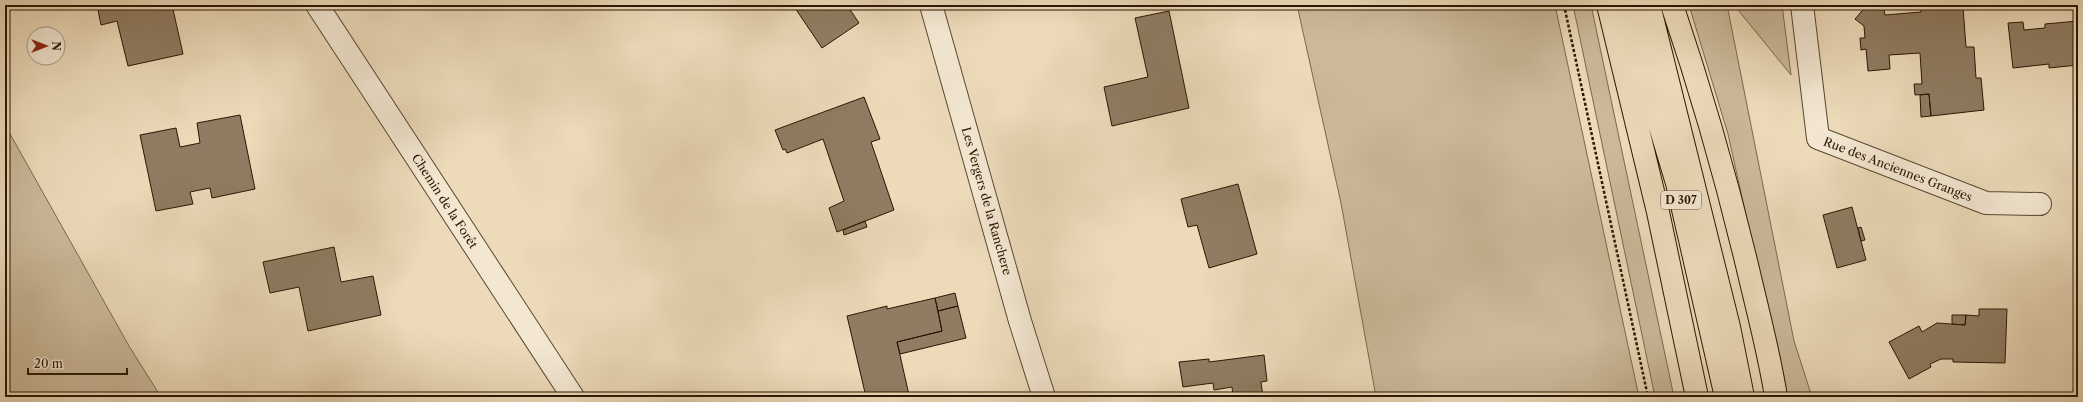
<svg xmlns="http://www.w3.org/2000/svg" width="2083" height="402" font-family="'Libre Caslon Text',serif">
<rect width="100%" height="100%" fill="#ecdab9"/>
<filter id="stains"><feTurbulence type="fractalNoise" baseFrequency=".005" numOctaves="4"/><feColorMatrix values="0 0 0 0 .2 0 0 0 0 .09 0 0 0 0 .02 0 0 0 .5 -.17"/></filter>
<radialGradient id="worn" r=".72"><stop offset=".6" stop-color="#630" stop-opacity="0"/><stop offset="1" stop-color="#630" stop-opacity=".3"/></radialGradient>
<!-- green -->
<path fill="#cbb99a" stroke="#7a684e" d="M1297,5H1555L1639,397H1376L1341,203Z
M1573,5H1591L1674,397H1655Z
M1689,5H1727L1794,341L1812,397H1786L1728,134Z
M1734,5H1782L1791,75Z
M5,125L129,346L161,397H5Z"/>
<!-- building -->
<path fill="#8f7c62" stroke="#2a1703" d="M97,5H172L183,54L128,66L117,21L101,25Z
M793,5H847L859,23L822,48Z
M1867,5H1878L1884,10L1885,15L1921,12V7H1923L1956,5L1957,8L1963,7L1966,47H1974L1976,78H1981L1984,110L1931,116L1929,94L1915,95L1914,84H1922L1920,53L1889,55L1890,69L1868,71L1866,49L1861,50L1860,38H1865L1864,26L1855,19Z
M1923,5H1944L1923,7Z
M1169,11L1189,108L1112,126L1104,87L1148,77L1135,18Z
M2078,21V65L2049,68V64L2013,68L2008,23L2023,22L2024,30L2045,28V24Z
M1929,94L1931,116L1921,117L1920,95Z
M864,97L880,139L871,142L894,210L837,232L829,208L844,201L823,139L787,153L785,149L783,150L775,130Z
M240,115L255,189L212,198L210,188L190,192L193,204L156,211L140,135L176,128L180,147L200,143L197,123Z
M1238,184L1257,254L1209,268L1197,225L1188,227L1181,199Z
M1852,207L1866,260L1837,268L1823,215Z
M865,221L867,227L844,235L843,230Z
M1861,227L1865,240L1861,241L1858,228Z
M334,247L341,282L373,276L381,315L308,331L299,287L270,293L263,262Z
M955,293L958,306L938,311L935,298Z
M935,298L942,331L897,342L909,395L900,397H866L847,316L887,306V309Z
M958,306L966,338L900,354L897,342L942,331L938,311Z
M1979,309H2007L2005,363L1953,362V359H1941L1930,364L1931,367L1909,379L1889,342L1919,326L1922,332L1937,323L1965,325L1966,315L1979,316Z
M1952,315H1966L1965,325L1952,324Z
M1264,355L1267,381L1261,382L1263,397H1233L1232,387L1214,390L1213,383L1183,387L1179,362L1209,359V362Z"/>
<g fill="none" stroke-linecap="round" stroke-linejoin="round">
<defs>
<path id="minor" d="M317,5L573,397
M931,5L1020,321L1044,397
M1802,5L1818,138L1986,203L2040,204"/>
<path id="primary" d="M1608,5L1658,212L1697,397
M1627,5L1641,63L1677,183L1726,397
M1649,5L1729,327L1743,397
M1672,5C1703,96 1729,188 1751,282C1760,320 1770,358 1776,397"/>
</defs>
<!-- minor casing -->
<use href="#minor" stroke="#5a4830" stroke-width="24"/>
<!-- primary casing -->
<use href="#primary" stroke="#2a1703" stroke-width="24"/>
<!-- path -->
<path stroke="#2a1703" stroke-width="2.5" stroke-dasharray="3 2" stroke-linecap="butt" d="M1564,5L1648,397"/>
<!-- minor -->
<use href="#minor" stroke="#f3e7d2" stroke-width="22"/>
<!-- primary -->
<use href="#primary" stroke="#ecdab9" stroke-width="22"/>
</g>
<g text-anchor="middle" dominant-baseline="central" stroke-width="3.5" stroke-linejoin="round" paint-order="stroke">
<!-- shield labels -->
<rect fill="#f3e7d2" stroke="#665541" stroke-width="1" x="1661" y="191" width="40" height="18" rx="3"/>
<g font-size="11" font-weight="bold" fill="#2a1703">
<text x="1681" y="200">D 307</text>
</g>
<!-- street labels -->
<g font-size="12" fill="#2a1703" stroke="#f3e7d2">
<text transform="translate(1898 169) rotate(21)">Rue des Anciennes Granges</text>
<text transform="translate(445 201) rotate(57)">Chemin de la Forêt</text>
<text transform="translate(987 201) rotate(74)">Les Vergers de la Ranchere</text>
</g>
</g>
<!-- margin -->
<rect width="2083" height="402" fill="none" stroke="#ecdab9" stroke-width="20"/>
<rect x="6" y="6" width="2071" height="390" fill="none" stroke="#2a1703" stroke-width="2"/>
<rect x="10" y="10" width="2063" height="382" fill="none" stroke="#2a1703"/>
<!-- north arrow -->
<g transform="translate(46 46) rotate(90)"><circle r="19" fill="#f3e7d2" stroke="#a3947f"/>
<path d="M0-3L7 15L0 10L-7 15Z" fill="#8f2418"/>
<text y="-6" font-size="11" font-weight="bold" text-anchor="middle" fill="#2a1703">N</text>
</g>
<!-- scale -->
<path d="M28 368v6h99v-6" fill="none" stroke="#2a1703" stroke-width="2"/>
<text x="34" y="368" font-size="12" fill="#2a1703" stroke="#f3e7d2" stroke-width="3" paint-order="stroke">20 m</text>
<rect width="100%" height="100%" filter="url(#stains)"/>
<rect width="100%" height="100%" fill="url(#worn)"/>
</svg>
